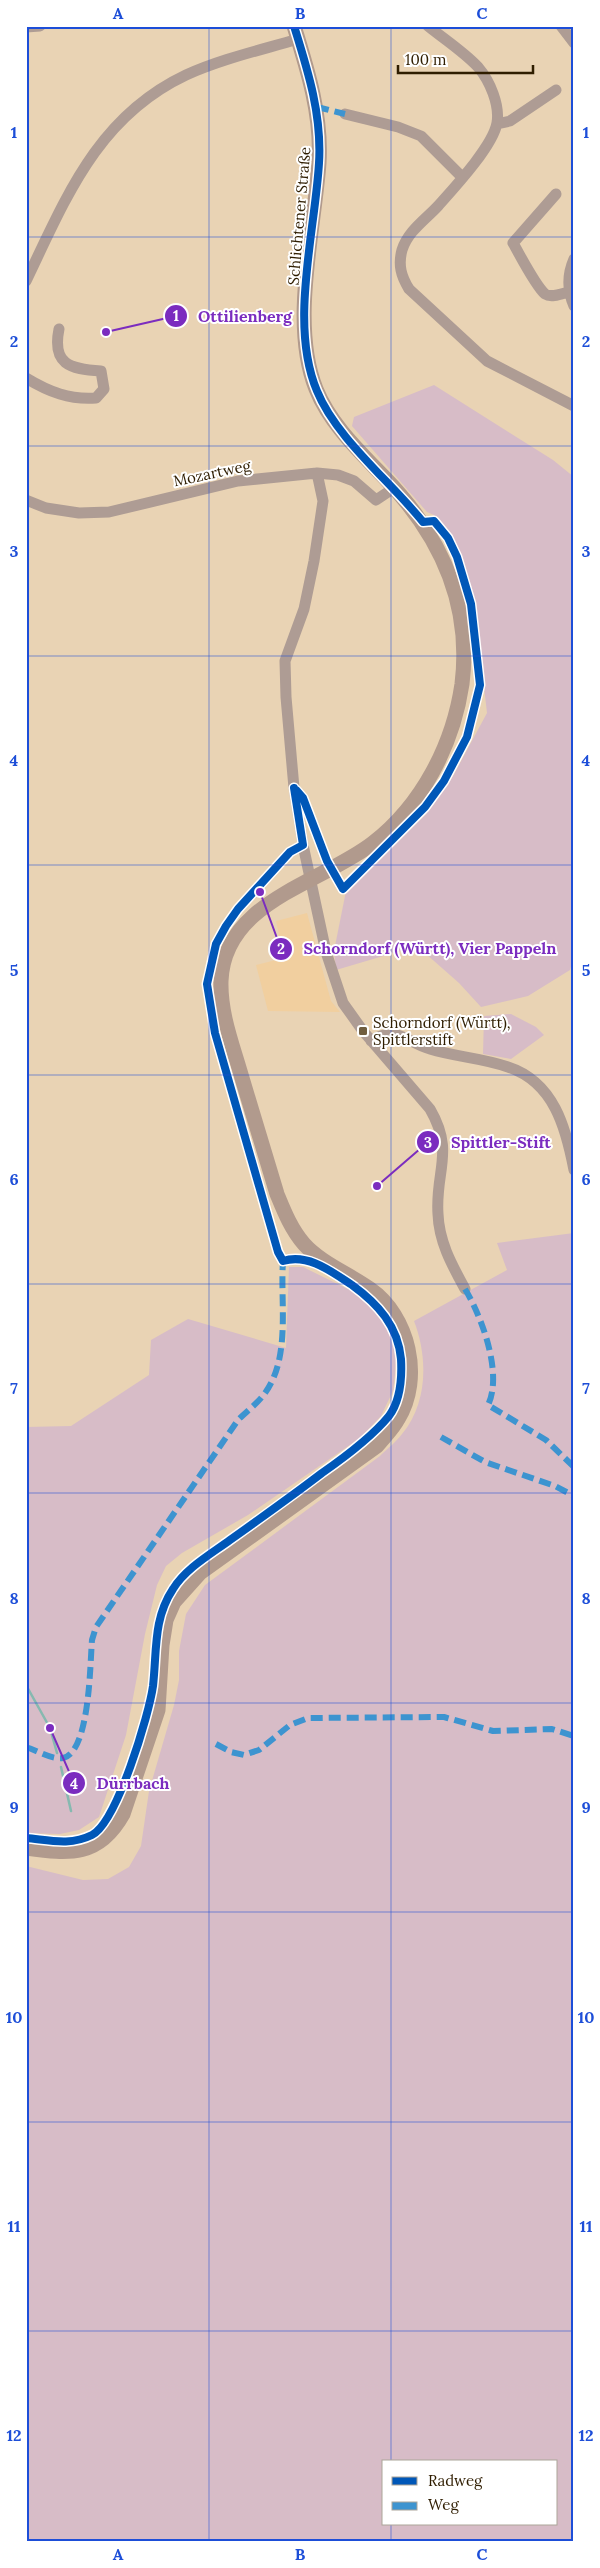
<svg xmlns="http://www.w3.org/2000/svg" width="600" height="2568" font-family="Lora,serif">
<rect width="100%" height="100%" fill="#e9d3b4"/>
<!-- built -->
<path fill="#f1cf9f" d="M307,913L331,1001L340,1012L268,1011L256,965L284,958L276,921Z"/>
<!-- green -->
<path fill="#d7bcc7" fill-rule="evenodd" d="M434,385L553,460L574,477V956L570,970L528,996L481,1007L459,983L417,946L336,970L334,951L346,891L426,814L453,776L487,713L474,600L454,542L434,515L427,512L352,426L354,417Z
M511,1014L536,1027L544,1035L511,1059L483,1054L484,1016Z
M574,1233V2542H26V1866L83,1880L108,1879L129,1867L141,1846L149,1791L174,1705L179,1680V1651L186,1614L205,1585L380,1456C387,1449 396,1442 402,1434C428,1403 428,1357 414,1321L507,1270L497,1243ZM384,2462H556V2524H384Z
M289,1267H303L362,1296L380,1313L391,1331L396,1356L395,1374L393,1391L381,1416L360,1438L248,1515L182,1553L166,1566L157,1585L145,1634L126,1735L99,1817L79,1830L60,1834L26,1833V1427L71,1426L149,1375L151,1340L188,1319L286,1348Z"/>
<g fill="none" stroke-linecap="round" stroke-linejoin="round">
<!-- stream -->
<path stroke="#86b9b0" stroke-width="2.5" d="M26,1685L50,1728L57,1753
M61,1767L71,1811"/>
<!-- minor -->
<path stroke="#ae9c94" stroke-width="11" d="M428,26C444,39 464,52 478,67C490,81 500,105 497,123C493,146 454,188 438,206C425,220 408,231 402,250C398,265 401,276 409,289L487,361L574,406
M561,26L574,43
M26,27L40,26
M345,114L398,127L421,136L462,177
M497,124L510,121L556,90
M556,194L513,243C520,255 535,285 545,294C551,298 561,294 568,292
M574,259C567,275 567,290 574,306
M26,281C66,198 97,117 186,75C221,59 261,50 298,39
M26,378C49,392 70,400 96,398L104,389L101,371C69,369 52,364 59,329
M317,473L323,501L314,561L304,609L285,661L286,697L294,788L303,845L326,952L343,1003L363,1031L430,1109C455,1152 435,1171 438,1214C439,1242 452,1265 465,1289
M26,500L46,508L79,513L109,512L238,481L317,473L338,475L354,481L376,500L394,488
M371,1041C397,1024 405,1042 430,1049C456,1057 483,1058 508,1067C554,1082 566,1128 574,1170"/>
<!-- major -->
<path stroke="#b19a8d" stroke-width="15" d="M26,1848C70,1854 99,1857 123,1814L158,1710L162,1645L166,1620L174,1602L200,1573L377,1446C384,1437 393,1429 398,1419C423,1378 409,1316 370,1289C349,1274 321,1263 304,1244C291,1229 284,1211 277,1194C265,1155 254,1117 242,1078C233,1046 220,1014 221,981C224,901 322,883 373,843C422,805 453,745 462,684C472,603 440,535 385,478C360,452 330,424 316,389C290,324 314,232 319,163C322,116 308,71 294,26"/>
<!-- quiet -->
<path stroke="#3d94d0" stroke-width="6" stroke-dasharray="12 6" stroke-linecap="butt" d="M317,107L345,114
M465,1289C482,1317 503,1374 488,1405L546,1440L574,1467
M441,1437L485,1462L555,1486L574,1496
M216,1744L231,1752L244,1755L259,1750L290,1725L308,1718L444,1717L493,1731L552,1729L574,1736
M26,1747C36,1750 52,1760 63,1758C90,1752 90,1663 92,1640L96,1627L238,1420C246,1412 258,1403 265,1393C291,1357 280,1303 283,1261"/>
<defs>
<path id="cycleway" d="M294,26C308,71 322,115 319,163C315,232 289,325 317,391C336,438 391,482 423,522L434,521L448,538L457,557L471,604L480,685L467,737L444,781L425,807L343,889L327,861L303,798L296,790
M26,1838C49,1840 70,1846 92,1835C117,1822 149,1715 153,1686C157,1651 153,1619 173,1589C186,1568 211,1554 230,1540C261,1518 292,1496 322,1473C345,1457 371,1438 389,1416C400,1401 402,1377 401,1359C398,1326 378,1304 352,1285C332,1272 308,1253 283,1261L278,1252L215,1033L207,984L216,944L226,926L238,909L290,852L303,845L294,788"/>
</defs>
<!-- cycleway casing -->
<use href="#cycleway" stroke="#fff" stroke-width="11"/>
<!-- cycleway -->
<use href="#cycleway" stroke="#0057b8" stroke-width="8"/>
</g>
<!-- grid -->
<path fill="none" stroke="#1d4ed8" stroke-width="1" stroke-opacity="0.55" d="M209,26V2542M391,26V2462M26,237H574M26,446H574M26,656H574M26,865H574M26,1075H574M26,1284H574M26,1493H574M26,1703H574M26,1912H574M26,2122H574M26,2331H574M391,2524V2542"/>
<!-- markers -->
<rect fill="#705d3f" stroke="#fff" stroke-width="2" x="358" y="1026" width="10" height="10" rx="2.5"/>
<g text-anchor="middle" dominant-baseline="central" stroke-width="4" stroke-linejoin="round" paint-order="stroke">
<!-- street labels -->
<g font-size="15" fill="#2f1d00" stroke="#fff">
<text transform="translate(299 216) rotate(-85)">Schlichtener Straße</text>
<text transform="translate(212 473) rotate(-12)">Mozartweg</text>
</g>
<!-- poi labels -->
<g font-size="15" fill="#2f1d00" stroke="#fff" text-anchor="start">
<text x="373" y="1022">Schorndorf (Württ),<tspan x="373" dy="17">Spittlerstift</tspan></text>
</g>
</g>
<!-- callouts -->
<path fill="none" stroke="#7b2cbf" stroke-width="2" d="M106 332L176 316M260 892L281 949M377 1186L428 1142M50 1728L74 1783"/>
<g fill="#7b2cbf" stroke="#fff" stroke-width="2">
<circle cx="106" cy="332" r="5"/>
<circle cx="260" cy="892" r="5"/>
<circle cx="377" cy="1186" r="5"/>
<circle cx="50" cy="1728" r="5"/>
<circle cx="176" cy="316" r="12"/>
<circle cx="281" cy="949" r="12"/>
<circle cx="428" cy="1142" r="12"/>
<circle cx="74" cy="1783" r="12"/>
</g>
<g font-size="15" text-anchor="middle" font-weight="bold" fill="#fff">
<text x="176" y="321">1</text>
<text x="281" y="954">2</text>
<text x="428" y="1148">3</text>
<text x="74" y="1789">4</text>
</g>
<g font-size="16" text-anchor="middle" font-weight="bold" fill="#7b2cbf" stroke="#fff" stroke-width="4" stroke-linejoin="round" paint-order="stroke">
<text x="245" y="322">Ottilienberg</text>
<text x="430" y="954">Schorndorf (Württ), Vier Pappeln</text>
<text x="501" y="1148">Spittler-Stift</text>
<text x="133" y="1789">Dürrbach</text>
</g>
<!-- border -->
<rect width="600" height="2568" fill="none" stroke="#ffffff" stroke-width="55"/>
<!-- legend -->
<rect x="382" y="2460" width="175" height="65" fill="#ffffff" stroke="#aca599"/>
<rect x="392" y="2477" width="25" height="8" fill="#0057b8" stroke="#aca599"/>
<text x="428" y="2486" font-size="15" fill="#2f1d00">Radweg</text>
<rect x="392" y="2502" width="25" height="8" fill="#3d94d0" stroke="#aca599"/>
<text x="428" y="2510" font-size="15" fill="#2f1d00">Weg</text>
<!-- scale -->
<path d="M398 65v8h135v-8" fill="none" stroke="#2f1d00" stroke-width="2.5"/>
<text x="405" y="65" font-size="15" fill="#2f1d00" stroke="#ffffff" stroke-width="4" paint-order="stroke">100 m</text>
<rect x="28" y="28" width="544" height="2512" fill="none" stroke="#1d4ed8" stroke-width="2"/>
<g font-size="16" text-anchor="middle" font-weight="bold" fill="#1d4ed8">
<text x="118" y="19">A</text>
<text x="300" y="19">B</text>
<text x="482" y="19">C</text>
<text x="14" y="138">1</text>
<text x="586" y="138">1</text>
<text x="14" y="347">2</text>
<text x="586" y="347">2</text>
<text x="14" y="557">3</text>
<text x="586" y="557">3</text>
<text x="14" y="766">4</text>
<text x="586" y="766">4</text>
<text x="14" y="976">5</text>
<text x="586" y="976">5</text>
<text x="14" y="1185">6</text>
<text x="586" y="1185">6</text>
<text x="14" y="1394">7</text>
<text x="586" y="1394">7</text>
<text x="14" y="1604">8</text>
<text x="586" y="1604">8</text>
<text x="14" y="1813">9</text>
<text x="586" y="1813">9</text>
<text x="14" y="2023">10</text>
<text x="586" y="2023">10</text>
<text x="14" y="2232">11</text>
<text x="586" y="2232">11</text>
<text x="14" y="2441">12</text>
<text x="586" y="2441">12</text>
<text x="118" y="2560">A</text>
<text x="300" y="2560">B</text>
<text x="482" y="2560">C</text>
</g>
</svg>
